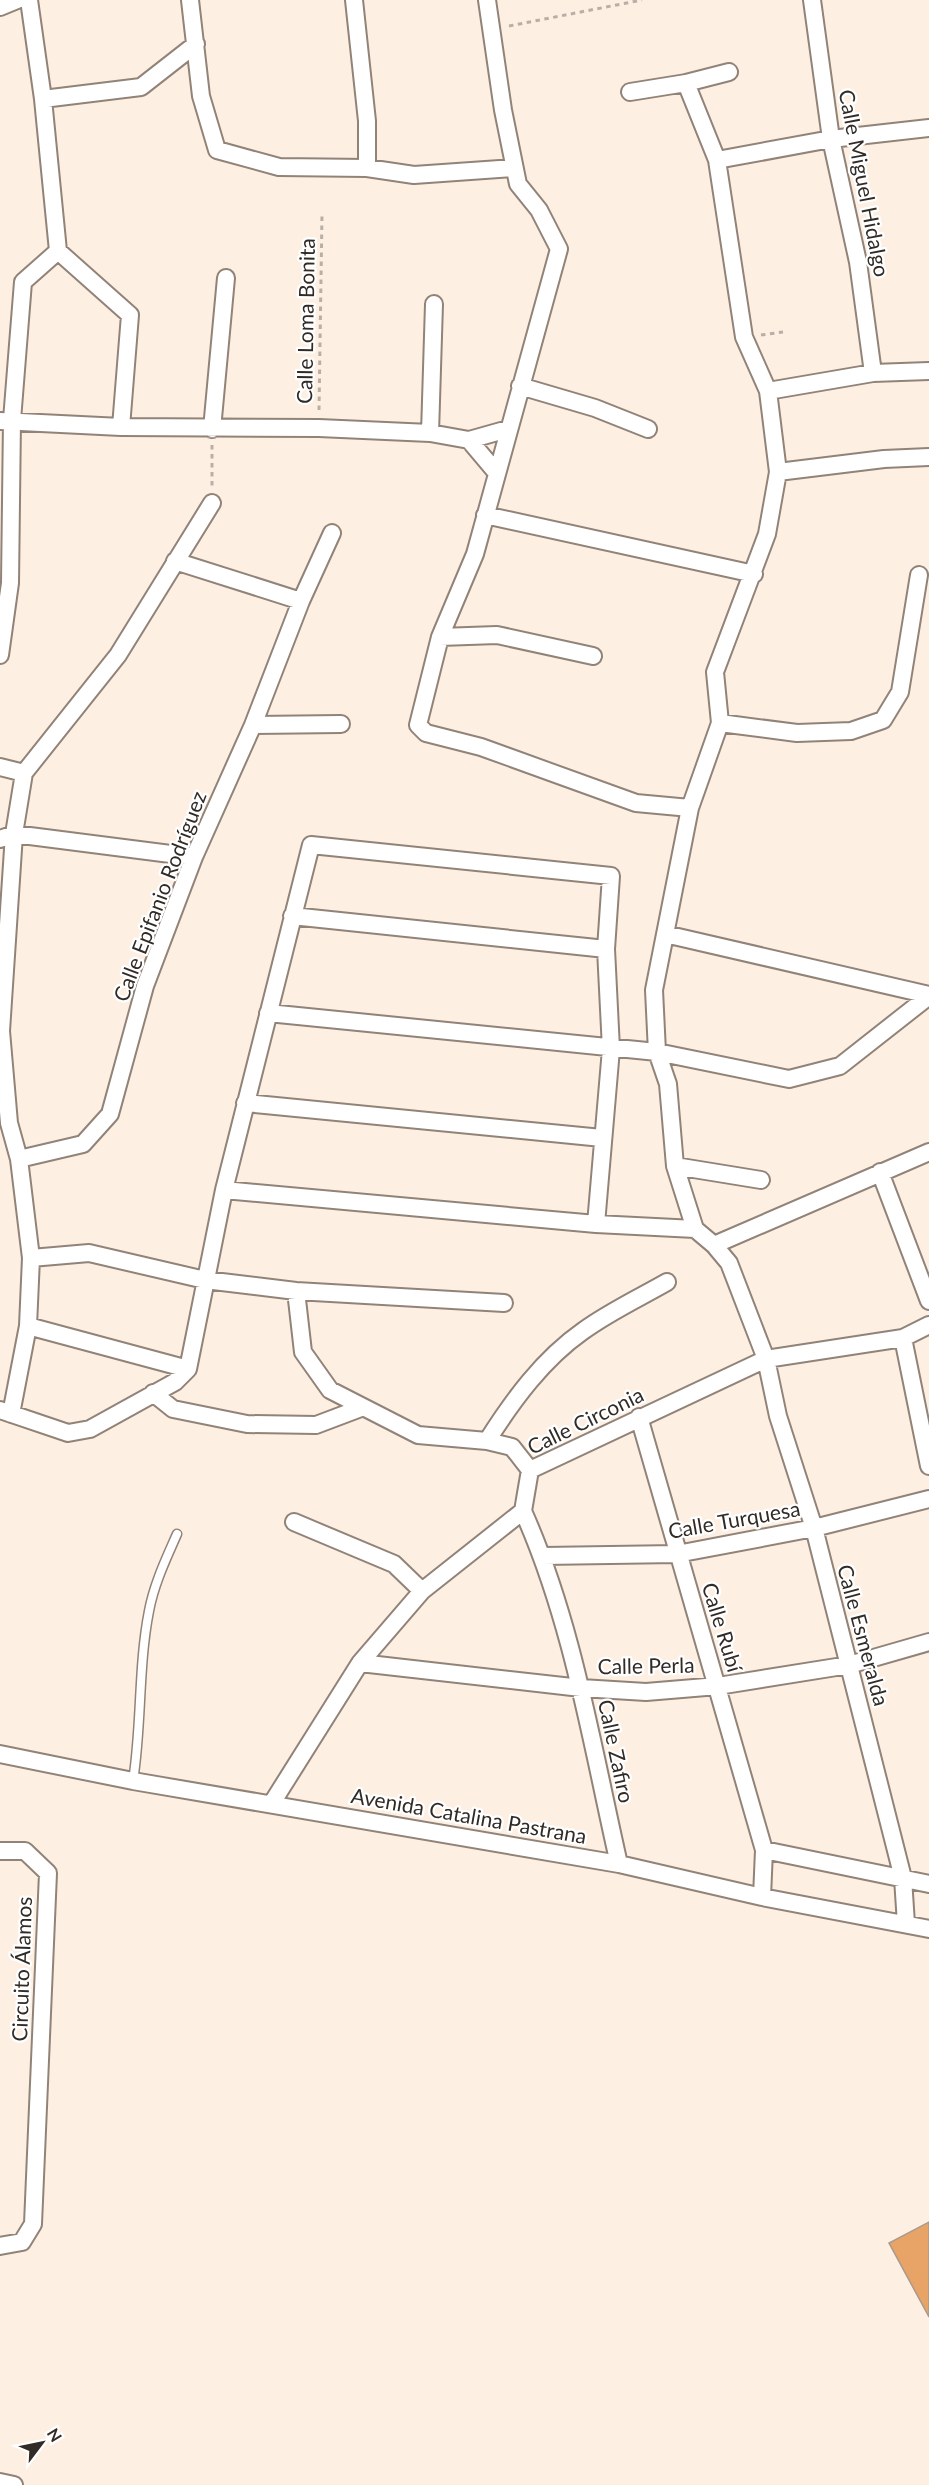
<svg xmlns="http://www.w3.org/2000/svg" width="929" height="2485" font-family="Lato,sans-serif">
<rect width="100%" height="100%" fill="#feefe3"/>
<!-- building -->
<path fill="#e8a366" stroke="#a89a8f" stroke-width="1.5" d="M929,2222V2317L889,2243Z"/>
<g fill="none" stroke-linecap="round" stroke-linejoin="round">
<defs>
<path id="lane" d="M133,1781C142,1725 138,1667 149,1611C154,1584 166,1559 177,1534"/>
<path id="street" d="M190,0L201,96L217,150L279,167L367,168L414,175L514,168
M354,0L367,121V168
M487,0L503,110L518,184L539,210L559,249L475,554L440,637L418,725L426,733L481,747L636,803L690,808
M812,0L831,139L858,262L873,373
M0,7L17,0
M686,83L717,160L744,337L768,391L778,472L767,534L715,672L720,723L690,808L654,990L657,1052L668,1084L675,1166L695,1229L714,1245L729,1263L766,1359L778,1416L814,1528L903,1878L906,1924
M630,92L686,83L729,72
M43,99L141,87L196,44
M717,160L831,139L929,128
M520,386L595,408L648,429
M768,391L873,373L929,371
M0,421L121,427L130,315L58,251
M121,427L319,428L430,433L469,440L508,429
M212,429L226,278
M430,433L434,304
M469,440L496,472
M778,472L884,459L929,457
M485,515L754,574
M175,561L301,601
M440,637L497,635L593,656
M0,655L10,583L12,420L23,282L58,251L43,99L29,0
M720,723L797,733L851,731L883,720L900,692L919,575
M253,725L341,724
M0,767L24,773
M0,839L14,834L194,857
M292,916L606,949
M665,934L929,995
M268,1013L657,1052L789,1079L840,1066L929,996
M245,1103L602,1138
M19,1159L83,1144L110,1114L145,986L194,857L253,725L301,601L332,533
M675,1166L761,1180
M880,1172L929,1301
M224,1190L596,1224L695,1229
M714,1245L929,1152
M31,1258L89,1253L205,1280L296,1291L504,1303
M296,1291L303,1352L330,1390L418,1435L487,1441L512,1447L530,1470
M28,1326L188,1369
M903,1338L929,1466
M153,1393L173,1409L247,1424L316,1425L361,1408
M0,1410L68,1433L90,1429L175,1382L188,1369L224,1190L311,845L611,876L606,949L611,1049L596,1224
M11,1414L28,1326L31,1258L19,1159L9,1123L1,1031L14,834L24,773L118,655L212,503
M639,1417L764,1850
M487,1441C513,1400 543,1359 583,1331C609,1312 639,1298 667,1282
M523,1511C573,1623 592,1746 619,1864
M294,1522L394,1564L422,1591
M543,1556L677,1554L814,1528L929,1499
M360,1663L581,1688L646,1692L718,1686L849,1665L929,1642
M0,1754L133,1781L619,1864L762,1897L929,1929
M272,1803L360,1663L422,1591L523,1511L530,1470L766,1359L903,1338L929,1325
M0,1851H25L48,1873L33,2224L22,2242L0,2246
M762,1897L764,1850L929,1884
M0,2482L14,2485"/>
</defs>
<!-- lane casing -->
<use href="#lane" stroke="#918378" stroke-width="11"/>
<!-- street casing -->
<use href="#street" stroke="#918378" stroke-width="20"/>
<!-- path -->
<path stroke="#baafa5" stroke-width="3" stroke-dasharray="4.5 4.5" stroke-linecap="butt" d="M509,26L642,0
M761,335L783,332
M319,410L322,214
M212,445V486"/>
<!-- lane -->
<use href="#lane" stroke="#fff" stroke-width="8"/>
<!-- street -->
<use href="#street" stroke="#fff" stroke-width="16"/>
</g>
<g text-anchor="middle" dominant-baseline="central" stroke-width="4.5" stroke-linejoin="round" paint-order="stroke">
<!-- street labels -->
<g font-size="21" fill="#302b26" stroke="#fff">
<text transform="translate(865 183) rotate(79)">Calle Miguel Hidalgo</text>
<text transform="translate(305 321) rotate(-89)">Calle Loma Bonita</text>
<text transform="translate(159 896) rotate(-69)">Calle Epifanio Rodríguez</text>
<text transform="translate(585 1420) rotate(-26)">Calle Circonia</text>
<text transform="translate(734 1519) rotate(-10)">Calle Turquesa</text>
<text transform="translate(723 1627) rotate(73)">Calle Rubí</text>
<text transform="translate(864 1635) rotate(75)">Calle Esmeralda</text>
<text transform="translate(646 1665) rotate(-1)">Calle Perla</text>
<text transform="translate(617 1751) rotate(78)">Calle Zafiro</text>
<text transform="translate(469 1815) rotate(10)">Avenida Catalina Pastrana</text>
<text transform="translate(21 1969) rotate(-88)">Circuito Álamos</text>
</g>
</g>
<!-- north arrow -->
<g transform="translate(42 2443) rotate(58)" stroke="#ffffff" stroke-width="4.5" paint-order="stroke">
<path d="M0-4.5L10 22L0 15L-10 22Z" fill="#302b26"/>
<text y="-9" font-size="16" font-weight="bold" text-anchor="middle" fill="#302b26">N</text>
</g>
</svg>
